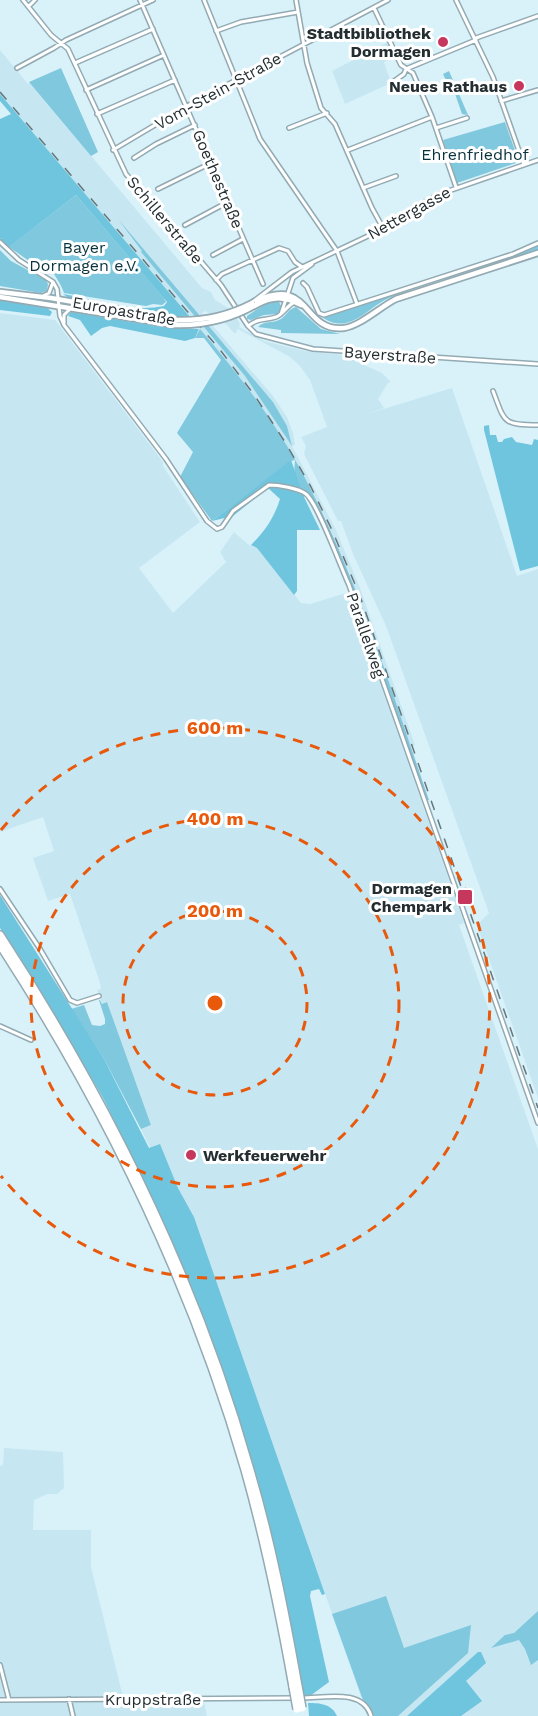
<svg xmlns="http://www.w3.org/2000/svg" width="538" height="1716" font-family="'Work Sans',sans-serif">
<rect width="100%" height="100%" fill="#d9f2fa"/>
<!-- built -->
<path fill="#c6e7f2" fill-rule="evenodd" d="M388,42L394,57L384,62L391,83L345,104L332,71Z
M0,50L28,84L30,83L202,288L211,292L215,300L233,311L240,324L239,327L264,341L305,351L355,356V361L382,373L391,382L388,383L378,399L384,408L367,414L452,388L517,576L538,569V1098L477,925L489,913L386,626L353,554L341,521H338L304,454L306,446L301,437L327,427L310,380L299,365L290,357L238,329L235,334L227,325L205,311L202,313L273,396L287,417L293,433L295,445L292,446L336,530L360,588L415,745L411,747L347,567L324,515L297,464L265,412L229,364L0,94ZM197,318L224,344L273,402L287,427L291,444L245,376Z
M0,313L55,320L163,462V466L200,522L139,568L173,613L226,562L220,552L234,532L249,545L257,548L301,603L310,604L346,593L349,594L464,923L459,925L538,1149V1716H397L361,1697L194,1217L178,1188L160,1145L150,1148L141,1129L151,1125L107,1002L102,1004L97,990L101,989L100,983L70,894L48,901L33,858L54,851L43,817L0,832Z
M4,1448L63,1452L64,1488L57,1494H47L34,1500L33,1530H91V1567L123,1697L204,1702L207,1716H0V1466L3,1465Z"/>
<!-- green -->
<path fill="#80c8de" d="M61,68L98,152L91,156L29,82Z
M449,71L468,115L462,114L452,85H448L443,74Z
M505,122L519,162L457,183L443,140Z
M76,195L163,297L166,302L162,305L153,304L146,306L64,293C60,280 51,273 47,259L40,265L36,260L32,263L9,247Z
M118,219L273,402L287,426L292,446L245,376L141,252L142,251Z
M538,245V250C489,266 438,279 389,298C374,304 363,319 346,323C337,325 328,322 321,316L504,259Z
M0,250L11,261L46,280L48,284L47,291L41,293L0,286Z
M278,300L282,308L277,314L264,315L251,320L247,319V316L265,304L255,308L268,301Z
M296,307L321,329L340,334L281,333V330L258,327C265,320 272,324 281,319C287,315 288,309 296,307Z
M200,329C236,371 271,416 298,465C356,571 390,687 429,800L425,801L356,602L328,533L310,497L303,490L293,488L295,460L291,461L212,521L180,477L193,452L177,433L221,360L204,338H195Z
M99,1000H100L102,1004L107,1002L151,1125L141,1129L104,1059L71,1009L84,1005L92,1025L100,1026L105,1024V1019Z
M386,1596L404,1648L471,1625L468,1653L398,1716H374L369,1706L363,1700L332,1614Z
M538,1611V1660L531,1665L525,1649L519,1640L491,1648L505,1635L514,1633Z"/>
<!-- forest -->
<path fill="#70c5de" d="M0,94L190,317C149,316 107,306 67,297L63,294C95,299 130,313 164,306L167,302L76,195L8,248L0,238V119L11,114L0,101Z
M0,300L46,307L52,312L50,316L0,310Z
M71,312L163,327L199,329L195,338L185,341L110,326L102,328L91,336L80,320L68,316Z
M489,425L490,435H496L498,442H502L504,439L512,437L516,442L532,445L534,439L538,440V566L520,571L484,430V426Z
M291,460L304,497L320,530H297V591L294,595L257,548L251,545C265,531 274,518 280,499L268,488L233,516L212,521Z
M0,895L104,1059L149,1148L160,1144L178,1188L194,1217L325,1594L322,1595L319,1589L311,1591L310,1596L329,1682L310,1696H304L281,1574L261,1496L232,1400L193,1291L147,1187L103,1098L51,1009L0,928Z
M478,1652H481L486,1663L466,1681L482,1701L461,1716H407Z
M308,1703C320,1703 332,1704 337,1716H309Z"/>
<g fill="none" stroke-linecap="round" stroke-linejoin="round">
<defs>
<path id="street" d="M23,0L51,35L68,49L126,174L221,285L248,326L256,334L313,349L538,364
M140,0L263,284
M204,0L260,139L337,251L357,304
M296,0L307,63L321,108L335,124L372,208L383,228
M456,0L493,77L524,165
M29,6L35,0
M374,8L401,65L413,73L432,117L456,187
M216,31L241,22L298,12
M476,38L538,16
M75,63L153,29
M17,68L54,48L66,40L153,0
M393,82L404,74L406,69L476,40
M86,90L164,55
M501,101L538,90
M97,114L175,80
M289,128L327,113
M436,128L467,118
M113,150L187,106L388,0
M348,150L432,117
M134,158L156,144L195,125
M363,188L396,176
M158,189L211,163
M185,225L228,202
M0,242L19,260L53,282L57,289L60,316L64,325L166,459L207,521L217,529L222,527L233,511L269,485C278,485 298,488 306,494C318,504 341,568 349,585L538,1123
M213,255L243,239
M216,280L222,274L279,248L288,251L295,262L302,267
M303,283L307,287L319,313L324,315L513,254L538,243
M43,296L49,293L53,282
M254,301L292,272L368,236L437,195L538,160
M281,314L293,278L312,264
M64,323V315L70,309
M248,326C260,317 264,321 276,317C284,314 287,305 295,302
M493,391C505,422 502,425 538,425
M0,889L40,949L70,1000L77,1003L99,996
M0,1026L31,1040
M0,1665L9,1700
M302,1698C324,1698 363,1688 371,1716
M69,1699L73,1716
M0,1700L295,1698"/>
<path id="secondary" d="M0,292L51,298L176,320
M0,297L175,325
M252,303C311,272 301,333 344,328C360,326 380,307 396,299L538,253
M256,305C273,296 284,296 301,305"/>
<path id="highway" d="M0,935C108,1101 196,1278 250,1470C271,1541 285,1613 298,1686
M0,945C106,1108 191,1282 245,1470C265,1541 280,1614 293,1687"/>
</defs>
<!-- street casing -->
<use href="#street" stroke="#93aab2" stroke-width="6"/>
<!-- secondary casing -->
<use href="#secondary" stroke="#93aab2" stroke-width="8"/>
<!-- highway casing -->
<use href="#highway" stroke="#93aab2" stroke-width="10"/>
<!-- street -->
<use href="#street" stroke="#fff" stroke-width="3"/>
<!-- secondary -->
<use href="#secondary" stroke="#fff" stroke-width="4.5"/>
<!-- highway -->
<use href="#highway" stroke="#fff" stroke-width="7"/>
<!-- rail -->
<path stroke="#67767b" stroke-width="1.5" stroke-dasharray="10 10" stroke-linecap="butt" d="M0,92L221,351L255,396L285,442L311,487L332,530L360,596L538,1108"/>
<defs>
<path id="secondary-bridge" d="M176,320C204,321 227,316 252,303
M175,325C205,326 230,320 256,305"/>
<path id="highway-bridge" d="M298,1686L302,1708
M293,1687L297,1709"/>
</defs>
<!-- secondary-bridge casing -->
<use href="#secondary-bridge" stroke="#93aab2" stroke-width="8" stroke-linecap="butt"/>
<!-- highway-bridge casing -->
<use href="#highway-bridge" stroke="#93aab2" stroke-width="10" stroke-linecap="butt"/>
<!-- secondary-bridge -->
<use href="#secondary-bridge" stroke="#fff" stroke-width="4.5"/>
<!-- highway-bridge -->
<use href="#highway-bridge" stroke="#fff" stroke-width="7"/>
</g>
<!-- distance rings -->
<g fill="none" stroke="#e8590c" stroke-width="3" stroke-dasharray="10 8">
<circle cx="215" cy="1003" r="92"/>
<circle cx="215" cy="1003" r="184"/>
<path d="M1 830A275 275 0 1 1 1 1176"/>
</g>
<!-- markers -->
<g fill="#c6375e" stroke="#fff" stroke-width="2">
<circle cx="443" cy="42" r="6"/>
<circle cx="519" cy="86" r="6"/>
<rect x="457" y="889" width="16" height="16" rx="3"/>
<circle cx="191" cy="1155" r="6"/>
</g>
<g text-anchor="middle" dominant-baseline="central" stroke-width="6" stroke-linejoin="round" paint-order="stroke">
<!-- poi labels -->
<g font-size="16" font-weight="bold" fill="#242e31" stroke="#fff" text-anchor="end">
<text x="431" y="33">Stadtbibliothek<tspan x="431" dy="18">Dormagen</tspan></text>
<text x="507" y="86">Neues Rathaus</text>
<text x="452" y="888">Dormagen<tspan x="452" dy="18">Chempark</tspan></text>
<text x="203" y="1155" text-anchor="start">Werkfeuerwehr</text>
</g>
<!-- street labels -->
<g font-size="16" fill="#242e31" stroke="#fff">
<text transform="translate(218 91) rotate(-29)">Vom-Stein-Straße</text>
<text transform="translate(218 179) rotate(67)">Goethestraße</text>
<text transform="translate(409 213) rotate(-29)">Nettergasse</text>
<text transform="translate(165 220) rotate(50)">Schillerstraße</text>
<text transform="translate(124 311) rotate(10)">Europastraße</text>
<text transform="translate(390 355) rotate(4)">Bayerstraße</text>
<text transform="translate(366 635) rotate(71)">Parallelweg</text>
<text x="153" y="1699">Kruppstraße</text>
</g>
<!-- park labels -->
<g font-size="16" fill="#09333d" stroke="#fff">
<text x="475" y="154">Ehrenfriedhof</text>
<text x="84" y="247">Bayer<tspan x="84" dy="18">Dormagen e.V.</tspan></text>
</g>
</g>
<circle cx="215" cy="1003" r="9" fill="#e8590c" stroke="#fff" stroke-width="3"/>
<g font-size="18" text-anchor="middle" font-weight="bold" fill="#e8590c" stroke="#fff" stroke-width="6" stroke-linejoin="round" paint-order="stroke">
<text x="215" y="734">600 m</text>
<text x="215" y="825">400 m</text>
<text x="215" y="917">200 m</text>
</g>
</svg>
